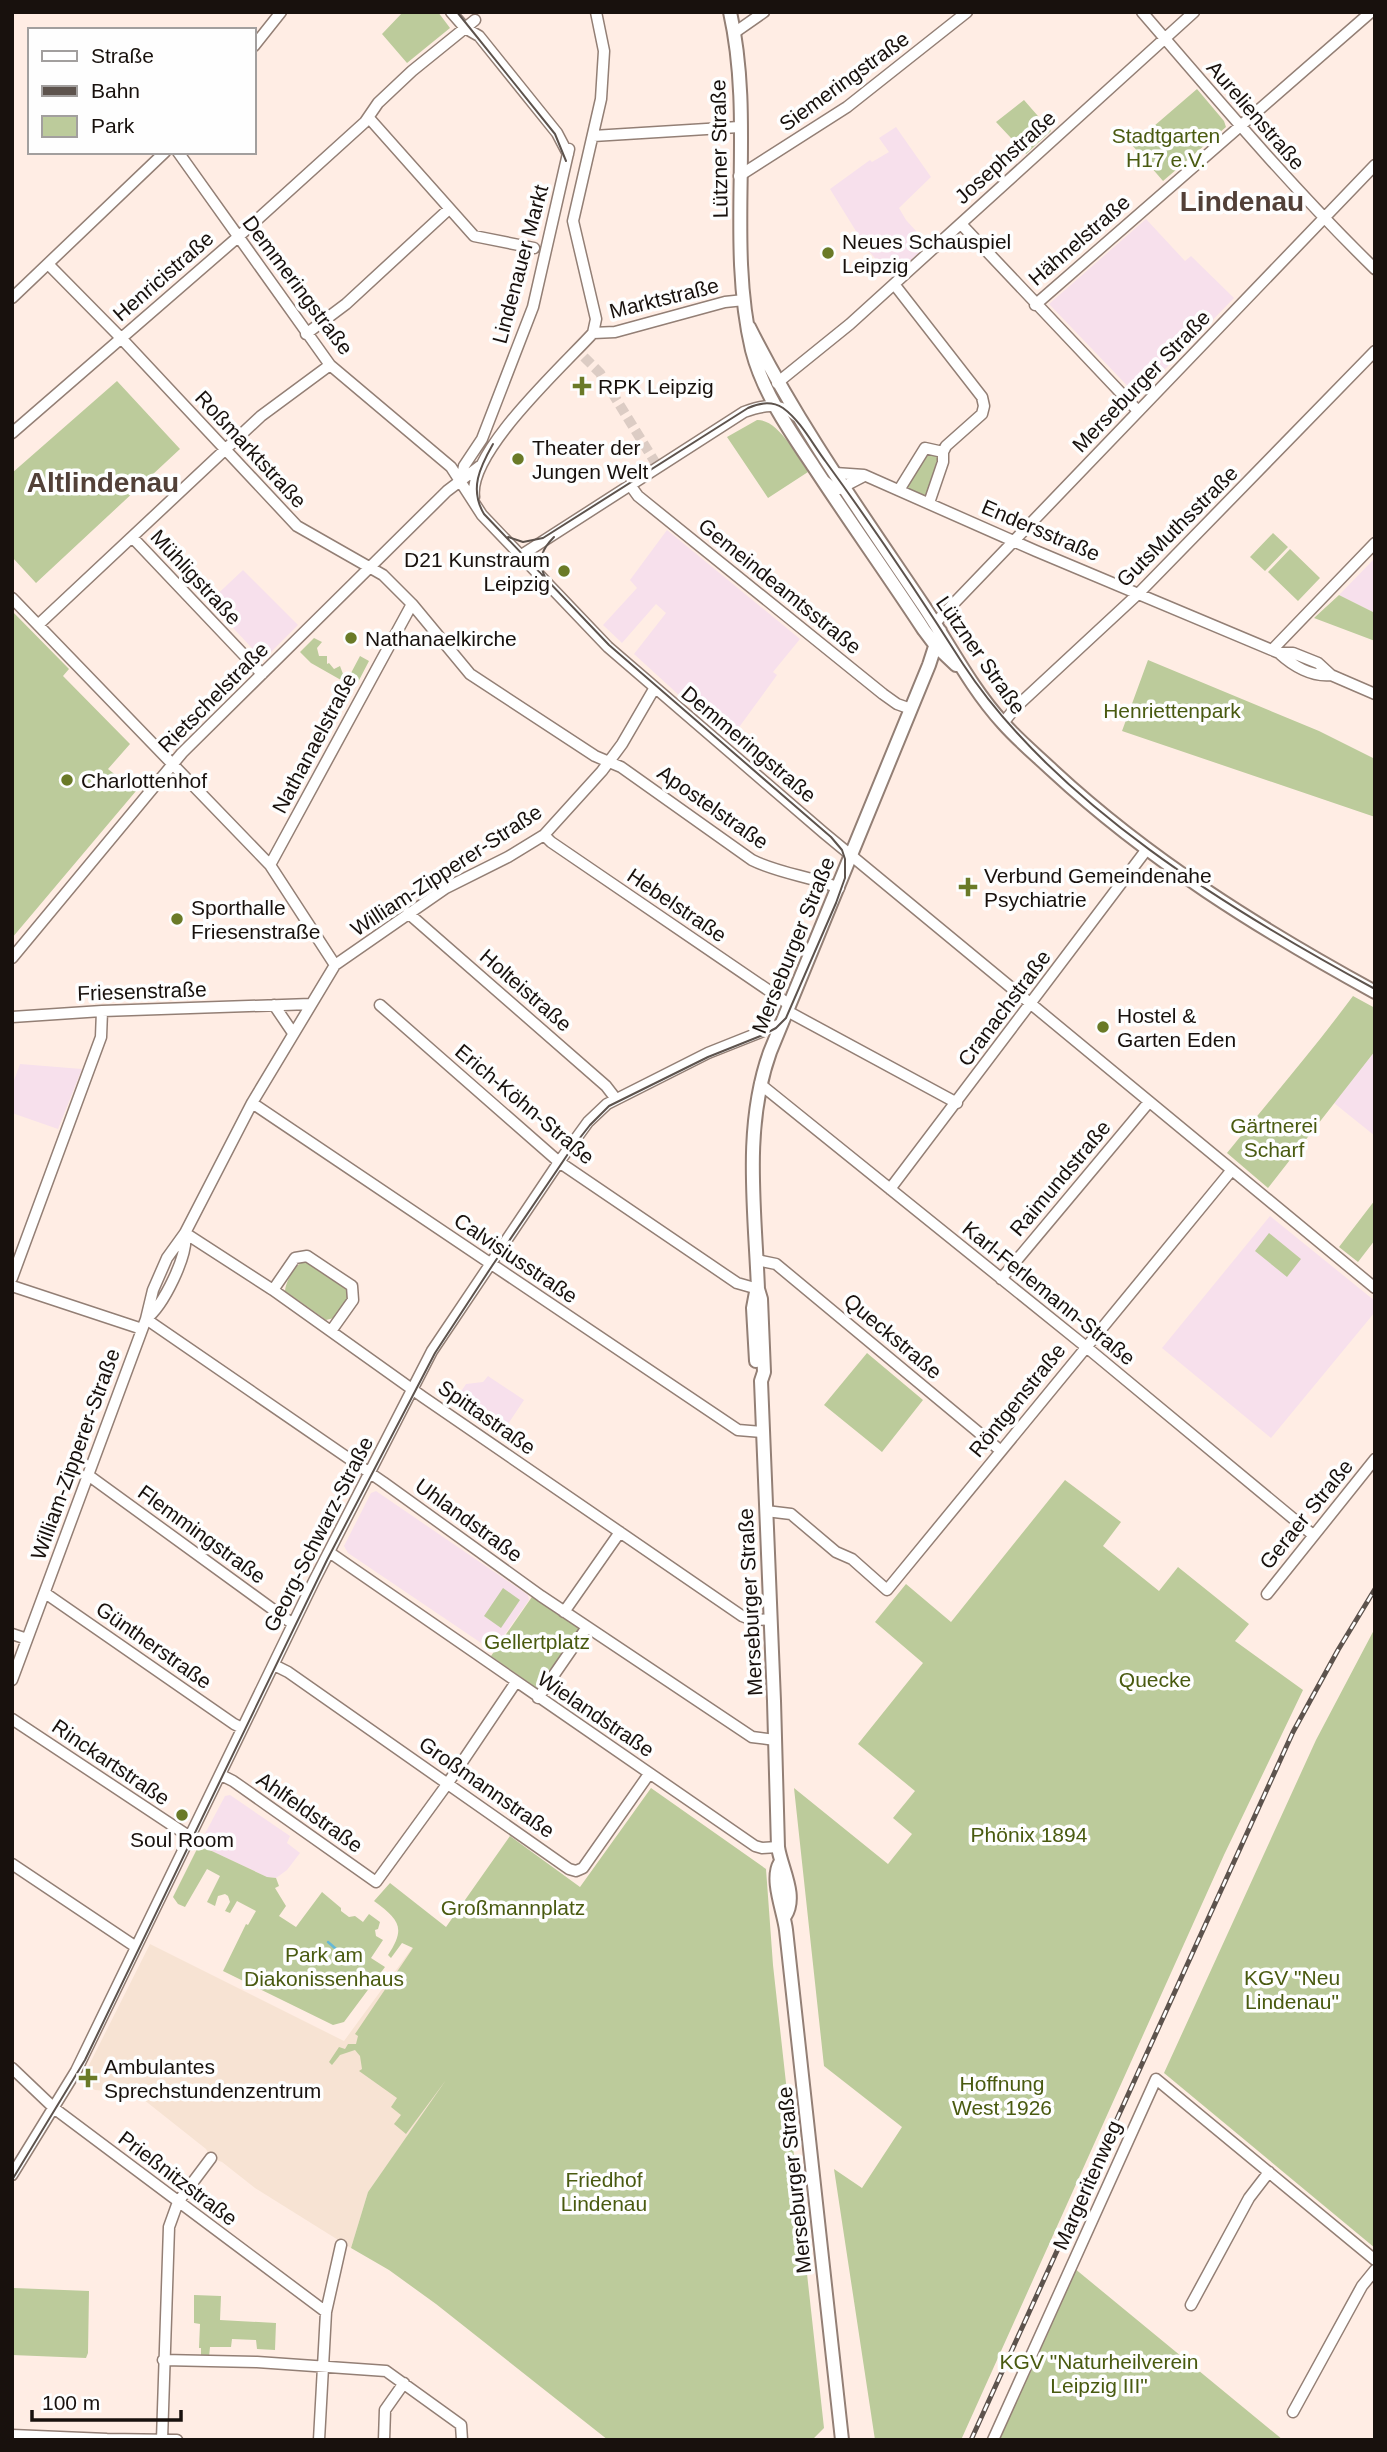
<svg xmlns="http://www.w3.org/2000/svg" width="1387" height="2452" font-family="Arial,sans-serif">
<rect width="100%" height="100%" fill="#ffede4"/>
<!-- education -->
<path fill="#f7e0ec" d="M896,127L931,177L899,208L906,220L928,244L892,278L867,249L830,189L870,160L872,162L889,152L879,138Z
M1146,219L1185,261L1191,256L1234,298L1138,397L1049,304Z
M667,530L800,639L773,672L777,675L729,741L634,654L666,613L656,604L622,643L603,625L637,588L630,580Z
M1375,558V613L1339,595Z
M243,570L298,625L265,658H261L209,602Z
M1375,1051V1136L1334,1103Z
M20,1064L82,1069L58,1129L12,1113V1086Z
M1270,1216L1375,1301V1312L1271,1438L1162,1348Z
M488,1376L524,1400L500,1436L453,1404L466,1384L483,1382Z
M376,1491L528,1595L529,1600L493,1651L348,1553L344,1546L371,1493Z
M230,1795L290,1836L287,1843L300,1853L287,1870L276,1878L267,1877L199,1845L225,1796Z"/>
<!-- medical -->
<path fill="#f7e3d3" d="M429,1925L473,1950L523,1972L368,2192L351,2248L255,2188L222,2162L211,2158L206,2149L124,2084L116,2092L95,2090L81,2081L150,1944L344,2041Z"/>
<!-- green -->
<path fill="#bccb9b" d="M403,12H438L450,28L407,63L382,34Z
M1197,89L1224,121L1226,127L1163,181L1132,145Z
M1024,100L1051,131L1026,154L996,122Z
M117,381L180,449L36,583L12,557V473Z
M757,420C778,419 797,456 808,472L768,498L727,437Z
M922,450L943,452L929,503L899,490Z
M1273,533L1288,547L1265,571L1250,557Z
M1290,549L1320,578L1298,601L1268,572Z
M1339,595L1375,613V641L1314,618Z
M12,611L69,669L63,676L130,744L108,769L136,791L12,938Z
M314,638L322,642L317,648L319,656H327V664L329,663L334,669L340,666L343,674L351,673L360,656L369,661L355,688L311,663L300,652Z
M1148,660L1319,731L1375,759V817L1122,731Z
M1353,996L1375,1008V1051L1268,1188L1227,1153C1269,1101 1313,1050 1353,996Z
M1375,1200V1240L1358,1262L1339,1247Z
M1269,1233L1301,1259L1287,1277L1255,1251Z
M305,1260L348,1290L349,1299L334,1318L326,1320L285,1291C286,1280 295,1265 305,1260Z
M867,1353L923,1400L882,1452L824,1405Z
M1065,1480L1121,1522L1103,1546L1159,1591L1178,1567L1249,1624L1235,1641L1303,1690L1224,1855L961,2440H875L834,2169L862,2188L902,2127L824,2066L794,1788L888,1864L912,1834L893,1818L915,1791L858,1744L923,1663L875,1622L906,1584L951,1622Z
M503,1588L520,1600L501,1628L484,1616Z
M534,1594L582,1627L539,1690L491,1656Z
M1375,1628V2248L1164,2073L1316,1740Z
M651,1788L766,1869L773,1965L824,2428L812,2440H608L436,2304L389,2270L351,2248L368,2192L446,2080L406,2134L394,2124L401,2115L391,2107L397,2098L359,2071L362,2069L360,2056L355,2050L340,2055L332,2065L329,2062L339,2047L345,2049L348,2044H356L358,2036L355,2034L413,1948L402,1943L391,1958L388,1955C407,1927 398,1919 374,1901L390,1883L446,1927L510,1836L580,1887Z
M199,1845L267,1877L276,1878L279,1886L275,1888L286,1906L279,1916L296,1927L322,1892L341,1908V1911L349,1917L355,1916L363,1922L369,1914L380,1922L378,1929L375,1930L376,1936L383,1940L371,1958L385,1967L344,2022L333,2025L223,1971L246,1924L248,1925L256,1911L237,1901L230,1913L225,1911L230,1902L228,1896L225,1894L218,1896L215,1906L207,1902L220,1876L207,1869L185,1907L178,1904L173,1897Z
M1074,2268L1283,2440H998Z
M14,2288L89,2291L88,2353L86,2358L12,2355Z
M194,2295L221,2296L220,2320L276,2323L275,2350L257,2349L256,2340L232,2339L231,2347H210L209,2357H201V2348H199L200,2324L194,2323Z"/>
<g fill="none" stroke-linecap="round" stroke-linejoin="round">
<!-- stream -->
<path stroke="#65b8d7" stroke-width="2.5" d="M328,1942L343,1955L342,1963"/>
<!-- minor-tunnel -->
<path stroke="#dcccc4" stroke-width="10" stroke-dasharray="10 5" stroke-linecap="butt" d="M584,357L600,373L658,467"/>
<defs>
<path id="minor" d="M451,12L465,28L479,36L557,133L568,154
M1142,12C1218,100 1292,188 1375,269
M734,33L764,12
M254,46L281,12
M369,118L474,236L534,248
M593,136L739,127
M178,152L330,365L451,467L482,515L608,647L824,833L1375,1288
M739,176L847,107L967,12
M961,224L1138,411
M48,264L121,338L297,526L383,575L412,604L470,674L595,756L621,767L752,860C780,874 810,876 839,888
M894,284L982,397L984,406L982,414L946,446L943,452V462L929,503
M12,298L165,152
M1035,305L1371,12
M593,333L615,332L725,302L744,300
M306,334L346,304L449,209
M777,383L850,324L1194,12
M12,433L238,237L365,122L378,103L412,71L475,20
M835,473L864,475L1036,551L1279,653C1293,666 1312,677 1331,675
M461,481L464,466L482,439L533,307L569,149
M826,482L832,487L839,489L864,476
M630,485L638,496L883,694L897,704L911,709
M899,490L925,448L943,452
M474,497C468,452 562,367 593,333L596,319L573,221L601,99L604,51L596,12
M132,537L262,674
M520,556L744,412C763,405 780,402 796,416
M12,598L270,865L335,965
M935,623L1375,165
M38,625L261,416L330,365
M1272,650L1375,543
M1279,653H1293L1318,663L1331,675L1375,694
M1003,723L1016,707L1139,593L1375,351
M544,835L551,842L790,1005
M270,865L412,604
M408,913L606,1086L616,1099
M12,958L182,753L447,491L480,466
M274,1005L293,1033
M380,1005L559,1162L737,1283L758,1289
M787,1011L957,1103
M12,1017L102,1011L311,1004
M760,1084L1085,1346L1313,1535
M252,1103L738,1430L762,1432
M890,1189L1147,849
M185,1233L273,1290L423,1397L742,1616L750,1619L771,1620
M757,1260L776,1264L1001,1451
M12,1278L101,1037L102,1011
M1001,1279L1149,1102
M12,1286L142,1329
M273,1290L295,1258L307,1256L352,1286L353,1300L331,1331
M146,1319L383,1482L541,1596L752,1737L775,1740
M146,1319C163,1306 189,1255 185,1233
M88,1475L293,1624
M766,1511L791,1514L836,1552L852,1559L887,1590L1231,1171
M329,1552L755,1846L762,1848L778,1847
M45,1593L234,1724L242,1728
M1267,1594L1375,1459
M564,1612L620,1532
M12,1634L27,1639
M274,1665L288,1672L569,1869L576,1871L583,1868L649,1774
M12,1680L146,1319L153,1290L167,1258L185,1233L252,1103L335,965L446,888L508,857L544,835L602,771L622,744L654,689
M538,1698L587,1627
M12,1719L190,1837
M221,1775L233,1781L376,1882L448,1783L516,1682
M12,1864L136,1947
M12,2068L55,2109L326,2312
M12,2175L76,2071L314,1581L432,1351L559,1162L588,1122L607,1104L708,1053L781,1024
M1191,2305L1249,2198L1269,2172
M163,2360L257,2362L386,2371L461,2425L462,2440
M1293,2412L1362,2286L1375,2270
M12,2435L107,2439L177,2440
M162,2440L169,2227L178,2202L211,2158
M319,2440L326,2312L341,2245
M384,2440L385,2410L404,2383
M993,2440L1156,2079L1375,2260"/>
<path id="major" d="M730,12C755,123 726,240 752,350C763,393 790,431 814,467C850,522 888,575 924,630L936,646L956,665
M749,327C798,425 862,514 923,605C949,644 971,688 1003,723C1018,740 1036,755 1053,771C1149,860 1260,929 1375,992
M756,1361L753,1308L756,1292
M780,1863C770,1879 784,1912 786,1930L842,2440
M785,1916C798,1896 781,1868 778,1847L774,1701L761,1381L764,1372L761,1299L758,1289C755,1210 743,1127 770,1052L929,665L940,631"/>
</defs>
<!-- minor casing -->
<use href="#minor" stroke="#937f75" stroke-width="13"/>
<!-- major casing -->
<use href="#major" stroke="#937f75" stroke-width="16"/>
<!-- minor -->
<use href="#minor" stroke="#fff" stroke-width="10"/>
<!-- major -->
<use href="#major" stroke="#fff" stroke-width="12"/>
<!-- tram -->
<path stroke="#5d534d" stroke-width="2" d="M457,12L555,134L566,161
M508,537L523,542L543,538L748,408C759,403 772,401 783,408C801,421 813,445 826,462C874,528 919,595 963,664C1054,803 1231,911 1375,989
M545,577C537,560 542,549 554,537
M12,2180L85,2060L327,1560L435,1353L492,1266L572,1148L590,1125L609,1106L708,1057L763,1035L776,1028L786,1018L836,903L845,878V859L842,850L831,837L609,645L484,514C469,489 480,467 493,444"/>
<defs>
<path id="rail" d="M971,2440L1293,1732L1338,1650L1375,1589"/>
</defs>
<!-- rail casing -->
<use href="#rail" stroke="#5d534d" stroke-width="5"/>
<!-- rail -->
<use href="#rail" stroke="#fefefe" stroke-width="2.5" stroke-dasharray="8" stroke-linecap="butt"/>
</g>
<!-- markers -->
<g fill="#6a7a27" stroke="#fefefe" stroke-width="2.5">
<circle cx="828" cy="253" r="7"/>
<path d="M578.5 375.5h7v7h7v7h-7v7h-7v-7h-7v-7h7z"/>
<circle cx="518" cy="459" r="7"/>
<circle cx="564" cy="571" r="7"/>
<circle cx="351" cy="638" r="7"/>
<circle cx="67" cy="780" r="7"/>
<path d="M964.5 876.5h7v7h7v7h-7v7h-7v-7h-7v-7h7z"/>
<circle cx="177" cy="919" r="7"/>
<circle cx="1103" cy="1027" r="7"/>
<circle cx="182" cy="1815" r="7"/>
<path d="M84.5 2067.5h7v7h7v7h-7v7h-7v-7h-7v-7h7z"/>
</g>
<g text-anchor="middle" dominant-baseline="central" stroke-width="7" stroke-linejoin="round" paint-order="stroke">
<!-- street labels -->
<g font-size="21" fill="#18110d" stroke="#fefefe">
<text transform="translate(844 81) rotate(-36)">Siemeringstraße</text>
<text transform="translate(1256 115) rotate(49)">Aurelienstraße</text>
<text transform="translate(719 149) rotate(-91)">Lützner Straße</text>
<text transform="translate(1005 157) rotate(-42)">Josephstraße</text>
<text transform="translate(1079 240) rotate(-41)">Hähnelstraße</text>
<text transform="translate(520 264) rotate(-75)">Lindenauer Markt</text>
<text transform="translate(163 276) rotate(-41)">Henricistraße</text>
<text transform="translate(298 285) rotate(53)">Demmeringstraße</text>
<text transform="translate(664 298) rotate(-14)">Marktstraße</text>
<text transform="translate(1141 381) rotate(-46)">Merseburger Straße</text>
<text transform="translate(251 449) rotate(47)">Roßmarktstraße</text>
<text transform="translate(1177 526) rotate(-45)">GutsMuthsstraße</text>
<text transform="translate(1041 530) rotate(23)">Endersstraße</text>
<text transform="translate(196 577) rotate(47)">Mühligstraße</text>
<text transform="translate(780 586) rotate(39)">Gemeindeamtsstraße</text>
<text transform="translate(981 655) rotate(55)">Lützner Straße</text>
<text transform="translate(213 697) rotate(-45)">Rietschelstraße</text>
<text transform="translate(314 743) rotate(-62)">Nathanaelstraße</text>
<text transform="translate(749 744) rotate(40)">Demmeringstraße</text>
<text transform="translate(713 807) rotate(35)">Apostelstraße</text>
<text transform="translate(446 870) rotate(-33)">William-Zipperer-Straße</text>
<text transform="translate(677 905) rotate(34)">Hebelstraße</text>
<text transform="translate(793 945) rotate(-68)">Merseburger Straße</text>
<text transform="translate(526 990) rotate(41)">Holteistraße</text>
<text transform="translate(142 991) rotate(-2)">Friesenstraße</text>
<text transform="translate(1004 1008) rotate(-53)">Cranachstraße</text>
<text transform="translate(525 1104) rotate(40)">Erich-Köhn-Straße</text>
<text transform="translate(1060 1178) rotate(-50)">Raimundstraße</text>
<text transform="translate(516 1258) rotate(34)">Calvisiusstraße</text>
<text transform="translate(1049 1293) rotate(39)">Karl-Ferlemann-Straße</text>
<text transform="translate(893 1336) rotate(40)">Queckstraße</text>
<text transform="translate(1017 1400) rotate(-51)">Röntgenstraße</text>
<text transform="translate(487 1417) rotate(35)">Spittastraße</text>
<text transform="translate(75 1454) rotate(-70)">William-Zipperer-Straße</text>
<text transform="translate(1306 1514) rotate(-51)">Geraer Straße</text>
<text transform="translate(469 1520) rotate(36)">Uhlandstraße</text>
<text transform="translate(202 1534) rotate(36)">Flemmingstraße</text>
<text transform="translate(318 1534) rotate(-63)">Georg-Schwarz-Straße</text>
<text transform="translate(750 1602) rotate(-93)">Merseburger Straße</text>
<text transform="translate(154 1645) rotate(35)">Güntherstraße</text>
<text transform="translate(596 1714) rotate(34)">Wielandstraße</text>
<text transform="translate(111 1762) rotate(34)">Rinckartstraße</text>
<text transform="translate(487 1787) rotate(35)">Großmannstraße</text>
<text transform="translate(310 1812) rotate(35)">Ahlfeldstraße</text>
<text transform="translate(178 2178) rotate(37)">Prießnitzstraße</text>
<text transform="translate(794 2180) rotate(-96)">Merseburger Straße</text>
<text transform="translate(1087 2185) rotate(-66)">Margeritenweg</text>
</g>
<!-- park labels -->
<g font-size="21" fill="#495a10" stroke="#fefefe">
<text x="1166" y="135">Stadtgarten<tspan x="1166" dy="24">H17 e.V.</tspan></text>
<text x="1172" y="710">Henriettenpark</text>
<text x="1274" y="1125">Gärtnerei<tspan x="1274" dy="24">Scharf</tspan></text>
<text x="537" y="1641">Gellertplatz</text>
<text x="1155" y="1679">Quecke</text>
<text x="1029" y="1834">Phönix 1894</text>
<text x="513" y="1907">Großmannplatz</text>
<text x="324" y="1954">Park am<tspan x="324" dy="24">Diakonissenhaus</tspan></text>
<text x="1292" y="1977">KGV "Neu<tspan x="1292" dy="24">Lindenau"</tspan></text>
<text x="1002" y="2083">Hoffnung<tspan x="1002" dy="24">West 1926</tspan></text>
<text x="604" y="2179">Friedhof<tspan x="604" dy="24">Lindenau</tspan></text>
<text x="1099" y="2361">KGV "Naturheilverein<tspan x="1099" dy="24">Leipzig III"</tspan></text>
</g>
<!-- poi labels -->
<g font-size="21" fill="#18110d" stroke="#fefefe" text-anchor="start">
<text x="842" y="241">Neues Schauspiel<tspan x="842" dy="24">Leipzig</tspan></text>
<text x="598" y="386">RPK Leipzig</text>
<text x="532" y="447">Theater der<tspan x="532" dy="24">Jungen Welt</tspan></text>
<text x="550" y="559" text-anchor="end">D21 Kunstraum<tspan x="550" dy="24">Leipzig</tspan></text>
<text x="365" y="638">Nathanaelkirche</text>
<text x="81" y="780">Charlottenhof</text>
<text x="984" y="875">Verbund Gemeindenahe<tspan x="984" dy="24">Psychiatrie</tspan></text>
<text x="191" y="907">Sporthalle<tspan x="191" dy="24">Friesenstraße</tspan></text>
<text x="1117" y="1015">Hostel &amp;<tspan x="1117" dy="24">Garten Eden</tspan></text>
<text x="182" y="1839" text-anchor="middle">Soul Room</text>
<text x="104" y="2066">Ambulantes<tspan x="104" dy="24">Sprechstundenzentrum</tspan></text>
</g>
<!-- district labels -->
<g font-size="28" font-weight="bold" fill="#524038" stroke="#fefefe">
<text x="1242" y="201">Lindenau</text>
<text x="103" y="482">Altlindenau</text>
</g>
</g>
<!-- border -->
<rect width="1387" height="2452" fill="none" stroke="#18110d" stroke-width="28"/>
<!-- legend -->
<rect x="28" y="28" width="228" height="126" fill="#fefefe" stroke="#a29f9e" stroke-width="2"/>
<rect x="42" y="51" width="35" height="10" fill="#ffffff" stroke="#a29f9e" stroke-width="2"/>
<text x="91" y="63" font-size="21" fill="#18110d">Straße</text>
<rect x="42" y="86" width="35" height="10" fill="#5d534d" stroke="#a29f9e" stroke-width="2"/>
<text x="91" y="98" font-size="21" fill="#18110d">Bahn</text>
<rect x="42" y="116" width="35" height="21" fill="#bccb9b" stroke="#a29f9e" stroke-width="2"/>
<text x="91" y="133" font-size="21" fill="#18110d">Park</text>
<!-- scale -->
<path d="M32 2410v10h149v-10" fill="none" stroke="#18110d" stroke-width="3.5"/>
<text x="42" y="2410" font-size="21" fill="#18110d" stroke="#fefefe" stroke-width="5" paint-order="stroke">100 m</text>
</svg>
